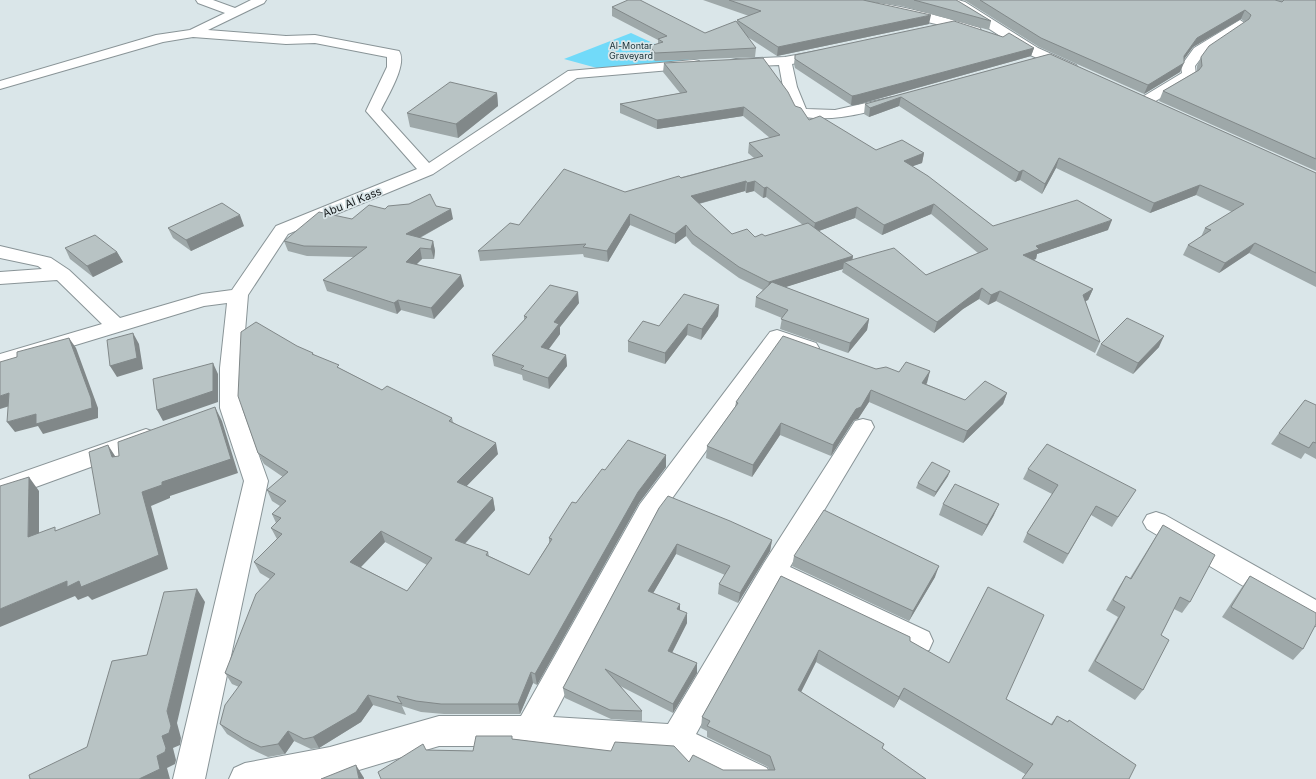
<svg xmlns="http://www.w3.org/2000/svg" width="1316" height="779" font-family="Inter,sans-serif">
<rect width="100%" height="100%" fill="#dae6e9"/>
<!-- green -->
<path fill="#71daf9" d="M631,33L692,61L597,68L564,59Z"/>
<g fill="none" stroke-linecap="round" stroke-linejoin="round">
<defs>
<path id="street" d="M196,0H213L235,8L251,0H266L264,3L208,30L286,36L315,35L399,51C408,64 387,97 381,110L429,163L568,71L694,60L699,61L701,64L699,67L694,68L577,78L433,174L288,234L248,295L242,368V408L268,481L205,779H173L244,481L220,408V368L227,303L204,306L0,368V354L102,324L57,280L0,284V272L42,269L38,266L0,258V246L51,258L69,270L120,318L202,294L232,290L276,226L417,169L366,111L387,67V57L315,43L286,44L193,37L163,42L0,89V81L156,35L190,30L225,13L198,3Z
M843,0C884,0 940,16 980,28L981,31L975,35L949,27L845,3Z
M940,0H958L965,2L1038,48L1076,65L1078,68L1076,71H1066L1028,54L957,8L942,3Z
M1240,20L1246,24L1244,27L1204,54L1195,66L1196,75L1194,78L1149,105H1139L1137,102L1139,99L1182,73L1181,66L1194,48Z
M823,50L828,51L830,54L828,57L792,64L797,87L806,109L835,110L893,97L898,98L900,101L898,104C863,113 831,124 795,115L793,112L783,87L779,65L736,67L731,66L729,63L731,60L736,59L785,57Z
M777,330L816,343L819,348L816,353L809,355L781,346L658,518L553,717L668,724L764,563L855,421L863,419L871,421L874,427L790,567L929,632L933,641L929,650L919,654L778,586L696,734L767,768L772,779H722L674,755L529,746H439L329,779H229L234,768L245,763L330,747L439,716H521L640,504L770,332Z
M146,429L154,432L158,438L154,444L0,500V480Z
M1156,512L1165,515L1316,600V626L1306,623L1147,529L1143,522L1147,515Z"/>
</defs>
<!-- street casing -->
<use href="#street" stroke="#899497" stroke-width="2"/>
<!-- street -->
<use href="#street" fill="#fff" fill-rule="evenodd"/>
</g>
<!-- wall -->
<path fill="#9ea8a9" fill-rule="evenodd" d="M703,0H956L991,21L989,30L902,6L873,2L929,24L777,56L746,36L756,48L755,57L655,61L650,55V46L658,44V40L612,16V7L705,33L737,23V20L749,16Z
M963,0H1316V171L1159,101L1163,91L1197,71V66L1201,57L1245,22L1241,19L1193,47L1184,59L1180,72L1144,94L1039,47L966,1Z
M1034,48L1031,56L856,105H851L795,68L794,64L795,55Z
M1050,54L1316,173V287L1249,253L1219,273L1183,255L1188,245L1201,237L1205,228L1232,212L1196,195L1150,213L1056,168L1042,194L1020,180L1015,182L899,106L869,117L864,114L865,104Z
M664,63L795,106L809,120L876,150L924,153L922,163L912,166L993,226L1108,230L1037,254L1036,259L1033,260L1093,289L1088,300L1085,301L1100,342L1095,353L996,301L988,305L979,299L963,309L934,333L842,272L843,269L785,287L869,319L867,330L848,353L780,329L782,318L755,307L756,297L763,290L739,278L692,244L686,236L675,244L630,225L608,262L584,257L583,254L480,261L478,251L519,225L625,192L754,158L748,153L749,143L770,138L743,116L657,129L620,113V104L680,93L663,72ZM745,191L746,193L754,191L763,198L766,197L803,225L765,236L755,237L732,234L699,204ZM931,214L978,253L926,275L852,260L853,256L819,231L855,218L882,235Z
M497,93L498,106L458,138L410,127L407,113Z
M409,204L436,206L453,219L420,238L433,241L435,251L434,259H422L417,264L464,286L434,319L401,310L397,314L327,291L323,280L354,257L307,256L288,251L284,241L385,209Z
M244,226L191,251L173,238L168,228Z
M65,248L117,252L123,262L93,277L70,259Z
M579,303L560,327V334L549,349L566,355L567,366L549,389L523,380L522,375L494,366L492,355L524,320V316Z
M719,305L718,316L701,340L687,335L665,364L628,352V341L659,326Z
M1101,344L1159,347L1133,374L1096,355Z
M313,353L314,355L382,390L452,418L453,422L498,454L466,486L493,498L495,510L465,544L488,552L489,556L529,575L549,543V538L576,503L605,470L666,467L639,503L537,685L533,683L520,714H444L421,712L402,706L406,715L373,705L361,722L319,748L311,749L294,741L285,754L268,757L251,749L227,734L220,724L239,687L232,684L225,673L270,579L260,573L254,562L277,539L271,528L276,523L272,514L280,506L272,501L267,490L283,477L264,464L258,453ZM385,542L427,565L407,591L361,567Z
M876,369L899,372L930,371L926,384L965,400L1007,393L1003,404L963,443L869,402L858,419L854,420L831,456L780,435L752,477L706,458L707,446L735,407L736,402Z
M1316,405V459L1305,453L1301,459L1271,444L1279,433Z
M1028,469L1130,499L1112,527L1091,515L1063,564L1023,542L1027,533L1052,494L1023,479Z
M948,476L934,497L916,488L918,483Z
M943,504L994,515L982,536L939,515Z
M659,508L772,540L770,551L738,603L718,594L719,584L725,575L676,554L653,593L680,610L687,623L672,652L697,663V673L673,713L620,686L642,711V721L611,719L565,698L563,688Z
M1163,525L1190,602L1182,613L1174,609L1161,635L1143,690L1135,700L1088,671L1118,617L1106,610L1119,587L1126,576L1130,578Z
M794,556L935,577L909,621L792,566Z
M781,576L910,641L1006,699L1051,724L1057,716L1067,722L1069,720L1136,765L1025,774L899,699L894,708L816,662L801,692L884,744L882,749L926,779H381L426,750L473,751L513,739L689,762L723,770H769L768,767L707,737V731L701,728L702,717Z
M1250,576L1303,649L1293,660L1222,617L1242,587Z"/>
<!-- shaded-wall -->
<path fill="#818889" d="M1245,10L1241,19L1193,47L1180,65L1184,56L1197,38Z
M931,15L929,24L777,56L778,47Z
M1034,48L1031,56L856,105H851L852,96Z
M1184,63L1180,72L1144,94L1148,85Z
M497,93L498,106L458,138L456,124Z
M901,97L899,106L869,117L870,108Z
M744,107L743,116L657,129V120Z
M924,153L922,163L902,170L904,161Z
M1059,158L1056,168L1042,194L1045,184Z
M1023,170L1020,180L1015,182L1019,172Z
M746,181L745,191L690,206L691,196Z
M755,181L754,191L746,193L747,183Z
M1200,185L1196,195L1150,213L1154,203Z
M767,187L766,197L763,198L764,188Z
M934,204L931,214L882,235L884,225Z
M857,207L855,218L813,233L815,223Z
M451,209L453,219L408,244L406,234Z
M630,214V225L608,262L607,251Z
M240,215L244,226L191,251L186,240Z
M1112,220L1108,230L1037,254L1036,259L1019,265L1023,255L1036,246Z
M686,225V236L675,244V234Z
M433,241L435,251L434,259L431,249Z
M1255,243L1249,253L1219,273L1225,263Z
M420,248L422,259L408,272L406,262Z
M117,252L123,262L93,277L87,266Z
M853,256L851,267L844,262L843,269L767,293L769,282Z
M461,275L464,286L434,319L431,308Z
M982,288L979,299L963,309L934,333L937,322L967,299Z
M1093,289L1088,300L1078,305L1083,295Z
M1000,291L996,301L988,305L991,295Z
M578,292L579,303L560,327V334L542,358L541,347L554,322Z
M398,300L401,310L397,314L394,303Z
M719,305L718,316L701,340L702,329Z
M869,319L867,330L848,353L850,343Z
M688,324L687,335L665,364V353Z
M133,333L139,344L143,369L117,377L110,366Z
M1164,336L1159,347L1133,374L1138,363Z
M69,338L76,348L98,408V418L43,434L38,426L15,432L7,422L36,414Z
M566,355L567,366L549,389L548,378Z
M213,363L218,374V402L163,421L157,410Z
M930,371L927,383L919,394L922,383Z
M871,390L869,402L858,419L854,420L831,456L833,445L856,409Z
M9,393L16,404L0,409V396Z
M1007,393L1003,404L963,443L967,431Z
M215,407L222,421L238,473L170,496V498L151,506L168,569L92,600L88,596L78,600L75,596L0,627V609L67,581L142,492L162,482Z
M781,423L780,435L752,477L753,465Z
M496,443L498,454L459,494L457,482Z
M108,445L117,459L112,457Z
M666,455V467L639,503L537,685L535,674L638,492Z
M950,471L948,476L934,497L936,492Z
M29,477L39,491V551L28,537Z
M493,498L495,510L458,551L455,540Z
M999,504L994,515L982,536L987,525Z
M381,531L385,542L355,573L350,562Z
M772,540L770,551L738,603L740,593Z
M677,544L676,554L648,602V591Z
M939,566L935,577L909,621L913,611Z
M197,589L205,602L177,723L181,738L180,745L173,748L176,760L175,764L167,768L170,779H139L157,756L162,736L167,711Z
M680,604V614L677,609Z
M687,613V623L668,661V651Z
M819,650L816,662L796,702L798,690Z
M697,663V673L673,713V704Z
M531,672L533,683L520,714L518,704Z
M904,688L899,699L894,708L899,697Z
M368,695L373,705L361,722L319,748L313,737Z
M288,731L294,741L285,754L278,744Z
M356,765L364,778V779H359Z"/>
<!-- building -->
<path fill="#b8c3c4" stroke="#818889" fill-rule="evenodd" d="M628,0H640L705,33L736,21L756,48L655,53L650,46L663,42L658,39L667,36L612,7Z
M729,0H863L931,15L778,47L737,20L761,11Z
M914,0H956L958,1L991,21Z
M980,0H1275L1282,2L1284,0H1316V159L1163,91L1199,70L1202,66L1201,57L1209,46L1249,19L1251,15L1245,10L1197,38L1184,56V63L1148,85L1041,38Z
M954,21L1003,37L1009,33L1034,48L857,95L852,96L795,59V55Z
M1050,54L1316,173V273L1255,243L1225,263L1188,245L1211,230L1205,228L1244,204L1200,185L1154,203L1059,158L1045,184L1023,170L1019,172L901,97L870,108L865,104Z
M763,58L788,92L795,106L801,108L809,120L820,116L876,150L902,140L924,153L904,161L928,176L993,226L1077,200L1112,220L1036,246L1039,249L1023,255L1093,289L1083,295L1100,342L1000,291L991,295L982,288L967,299L937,322L844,262L894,248L926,275L988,249L934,204L884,225L857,207L815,223L767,187L764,188L755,181L747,183L746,181L691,196L732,234L747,229L755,237L762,234L765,236L808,223L853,256L769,282L739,267L693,234L686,225L675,234L630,214L607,251L583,247L586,244L478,251L510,223L519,225L564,169L625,192L679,176L681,178L763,156L749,143L780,135L744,107L657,120L620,104L687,92L664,63Z
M450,82L497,93L456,124L407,113Z
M430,194L436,206L451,209L406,234L433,241L431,249L420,248L406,262L461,275L431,308L398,300L394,303L323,280L367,247L304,246L284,241L319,212L352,219L369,205L385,209L388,206L409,204Z
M222,203L240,215L186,240L168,228Z
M95,235L117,252L87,266L65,248Z
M772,282L869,319L850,343L781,319L788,310L756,297Z
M550,285L578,292L554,322L559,324L541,347L566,355L548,378L521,369L524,366L492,355L527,317L524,316Z
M684,294L719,305L702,329L688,324L665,353L628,341L643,321L659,326Z
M1127,318L1164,336L1138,363L1101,344Z
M256,322L297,346L313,353L312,354L339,365L337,367L382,390L387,386L452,418L449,421L496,443L457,482L493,498L455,540L488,552L486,555L529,575L552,539L549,538L572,502L576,503L602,469L605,470L628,440L666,455L638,492L535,674L531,672L518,704H441L416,701L397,696L402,704L368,695L356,712L313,737L304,739L288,731L278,744L261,747L244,739L220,724L225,705L242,682L225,673L256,594L275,574L254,562L282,534L271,528L281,518L272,514L286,501L267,490L288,472L258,453L238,396L241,332ZM381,531L432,558L407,591L350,562Z
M133,333L137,358L110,366L107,340Z
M783,336L876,369L886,367L899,372L906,362L930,371L922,383L965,400L985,381L1007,393L967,431L871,390L861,407L856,409L833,445L781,423L753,465L707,446L738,403L736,402Z
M69,338L91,398L92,408L36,424V414L7,422L9,393L0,396V362L17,357V352Z
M213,363V391L157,410L153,379Z
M1305,400L1316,405V443L1313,442L1309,448L1279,433Z
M215,407L231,459L162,482V485L142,492L159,555L81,587L79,581L67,587V581L0,609V486L29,477L28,537L55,527V531L100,514L89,452L108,445L112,457L119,456L118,442Z
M1047,444L1136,490L1118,517L1096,506L1068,554L1027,533L1058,485L1028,469Z
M932,462L950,471L936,492L918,483Z
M955,484L999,504L987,525L943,504Z
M668,496L730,521L772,540L740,593L719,584L730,566L677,544L648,591L680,604L677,609L687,613L668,651L697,663L673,704L605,669L642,711L610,710L563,688L659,508Z
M824,510L939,566L913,611L794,556Z
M1163,525L1215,555L1190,602L1180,597L1161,635L1169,640L1143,690L1095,661L1125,607L1113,600L1126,576L1131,579Z
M781,576L910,637V641L949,663L988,587L1044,615L1006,699L1052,725L1057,716L1068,722L1069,720L1136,765L1129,779H1022L1033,764L904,688L899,697L819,650L798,690L884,744L882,748L926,779H381L378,772L423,744L426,750L473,751L476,736H512V739L611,751L615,742L674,746L689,762L693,755L723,770H775L770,756L707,726L710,721L702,717Z
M1250,576L1316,613V624L1303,649L1231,607Z
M197,589L167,711L171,726L169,733L162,736L166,748L165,752L157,756L160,769L139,779H30L29,775L87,747L112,661L147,655L164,592Z
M356,765L359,779H321Z"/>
<g text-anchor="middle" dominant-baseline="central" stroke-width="3.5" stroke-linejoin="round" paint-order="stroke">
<!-- far-park labels -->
<g font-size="9" fill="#192f36" stroke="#dae6e9">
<text x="631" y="45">Al-Montar<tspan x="631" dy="10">Graveyard</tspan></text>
</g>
<!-- street labels -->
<g font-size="11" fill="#171b1c" stroke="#dae6e9">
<text transform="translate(352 202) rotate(-22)">Abu Al Kass</text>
</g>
</g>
</svg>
